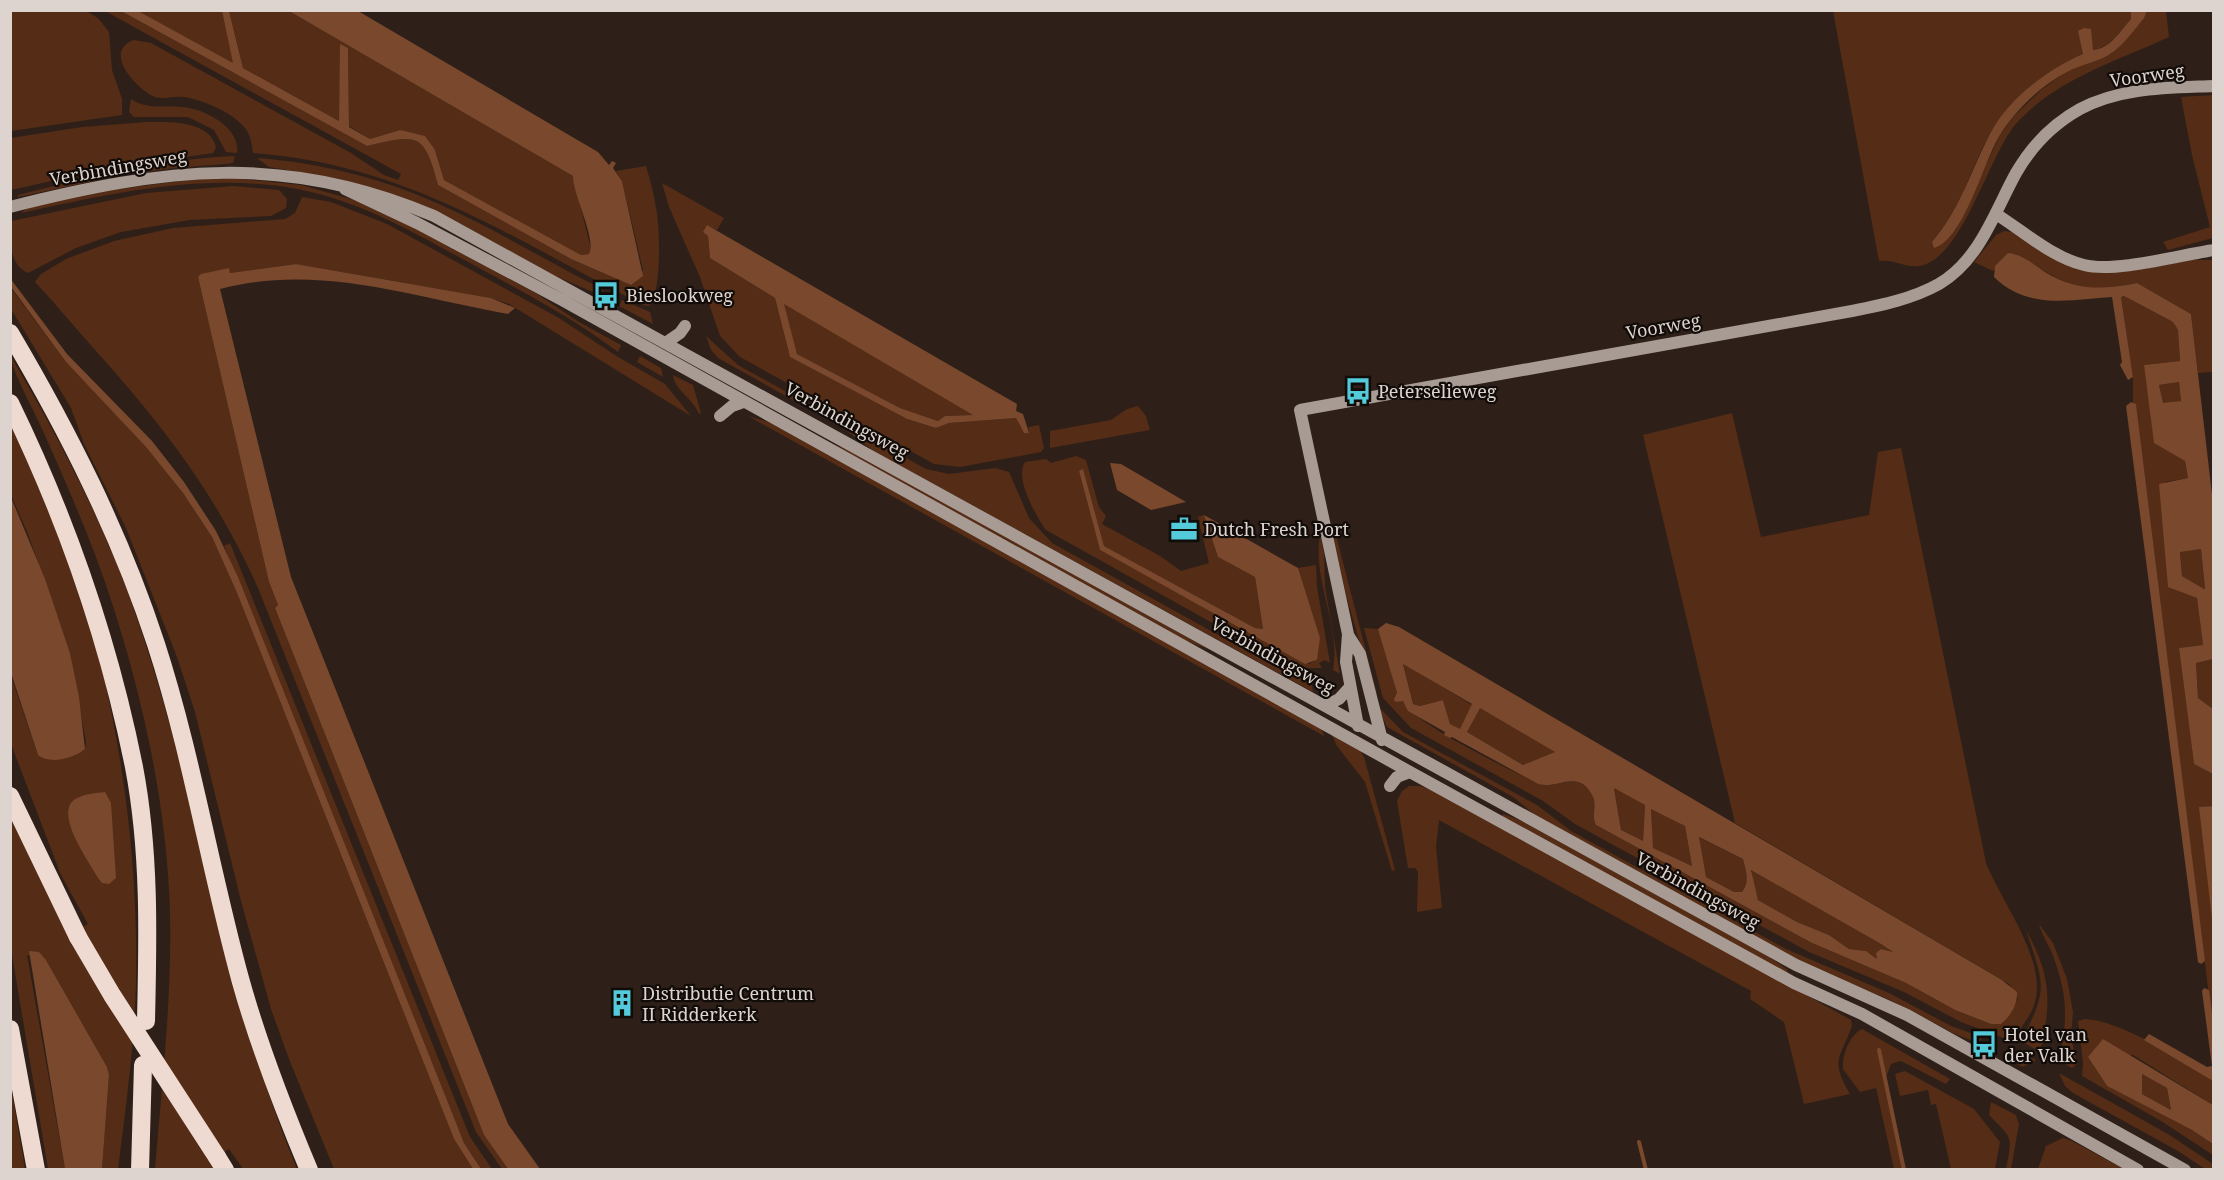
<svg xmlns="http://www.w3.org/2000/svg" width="2224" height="1180" font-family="'Noto Serif',serif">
<rect width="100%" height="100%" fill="#2e2019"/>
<!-- green -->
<path fill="#552c15" d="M10,11H86L98,18L109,32L112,70L122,99V115L11,131Z
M105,11H121L367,146C418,134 424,132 438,185L571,259L631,285L643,270L622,181L616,171L646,166C650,180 654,194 656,208C660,225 662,295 649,306L643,305C512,238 405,164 253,153C252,146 251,137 247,131C237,114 202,99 183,97C171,96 161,101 151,95C134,86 103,51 134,40L151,43L351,153L384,175L398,180L401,174Z
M138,11H222L234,64L139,12Z
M229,11H289L573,176L591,249L589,254L581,255L444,180L435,150L400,130L370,139L349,126L348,49L341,45L339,121L243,68Z
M1833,11H2131V19C2121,30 2110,48 2093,50L2084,30L2083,54C2050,68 2008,103 1990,134C1969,171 1962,208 1932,242L1956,229L2000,135L2013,117L2041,90L2067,71L2111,54L2147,11H2166L2169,37C2117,61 2054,80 2015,125C1988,157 1962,260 1919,266C1905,268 1894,259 1879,261Z
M2213,95V238L2168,250L2163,242L2210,227L2192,155L2181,97Z
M131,99C147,110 162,105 181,107C203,108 241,127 237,153L226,152L214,130L188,117H134L129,112Z
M147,122C169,122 209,120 216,147L213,153L110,168L11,190V138L82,127Z
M235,156L233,163L225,164L174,168L117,176L18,197V195C89,177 161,159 235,156Z
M257,158C324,163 389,180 450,209C502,233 551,264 603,289L600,295L553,275L455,221L381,191L339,179L269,167Z
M220,177L301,185L372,205L537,294L579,322L621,345L618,352C572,317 521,291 470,263C427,240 385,215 339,200C235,165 125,190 21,213C35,196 190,180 220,177Z
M662,183L724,218L717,230L707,226L704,232L708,236L710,258L775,298L790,357L907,419L936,428L949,423L1016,418L1024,433H1029L1028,427L1039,425L1044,448L1041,452L960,467L934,464L740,357L720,336L700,277L669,207Z
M234,186L279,190L287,199L286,208L271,216L190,220L121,232L76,248L28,273C8,264 10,239 11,221L146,193Z
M302,197L331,202L387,224L559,318L618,357L665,384L691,416L509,304L491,298L296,264L230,273L229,269L198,277L269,582L278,605L275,608L484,1135L508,1169H502L476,1132L258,588C216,494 164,427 96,351C75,328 56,304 35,282L41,274L66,259L114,241L173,228L285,219L295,213Z
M2004,231L2012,232L2063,262L2083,271L2103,273L2187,260H2213V372L2198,373L2191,314L2137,283C2096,291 2078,292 2041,269C2030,262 2021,254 2008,253L1993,271L1974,262L1996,235Z
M10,287L66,362L148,448L183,493L212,537L237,593L454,1139L473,1169H334L289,1059L271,1009L241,901L195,712L177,657L126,528L84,444L71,408L11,309Z
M2124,296L2173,322L2178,330L2180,361L2144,365L2185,461L2188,478L2165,482L2168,586L2197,598L2203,645L2179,648L2194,764L2213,774V806L2200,807L2213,928V1028L2136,405L2133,402V377L2121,297Z
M622,300L650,312L653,324L619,306Z
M783,303L975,415L945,416L938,421L900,408L797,354Z
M706,336L738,365L926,469L949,474L995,468L1009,472L1029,518L1052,543L1287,673L1311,680L1313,692L875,452L843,428L718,358L711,350Z
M10,355C62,443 110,535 142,633C201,810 225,997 297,1169H243L229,1149L209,1162L215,1169H155C162,1084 172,998 170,912C167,807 143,697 110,597C91,539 67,485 42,429C33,408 14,376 10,355Z
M640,356L661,368L663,377L637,362Z
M673,375L693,385L701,413L699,414C693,398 675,391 673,375Z
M2179,382L2181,401L2163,404L2159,385Z
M1138,406L1146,416L1150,430L1050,448V431L1111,420L1127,409Z
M11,408C32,463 59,517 76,573C117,705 139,845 136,984C134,1046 126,1108 118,1169H102L109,1075L107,1067L46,960L27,955L65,1169H48L11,949V801L71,934L88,924L61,875L11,744L10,673L38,755L85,749L86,742L70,653L28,534L11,495Z
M1732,413L1761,537L1869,515L1878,452L1901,448L1986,863C2001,901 2047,960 2035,1002C2031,1017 2021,1026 2015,1037L2010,1030L2004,1032L2006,1039L1961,1022L1904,992L1809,952L1575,824L1543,801L1411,728L1383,698L1364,628L1378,629L1381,633L1397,694L1394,699L1403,701C1415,725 1510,769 1538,784C1558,790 1579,768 1593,797C1597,806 1591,817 1596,825L1812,943L1906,983L1955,1010L1991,1024H2001L2018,999L2009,984L1735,823L1643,435Z
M748,416L771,423L1321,727L1324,736Z
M832,444L858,453L1208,649L1173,636Z
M1076,456L1086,460L1099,507L1106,516L1102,524L1160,556L1181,571L1209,563L1198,517L1204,515L1218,557L1255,577L1263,629L1255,628L1104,546L1083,470L1079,471L1100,550L1309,664L1317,660L1298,568L1316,565L1317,587L1330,663L1325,660L1319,663L1322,668H1308V671L1286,664L1046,530C1036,516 1014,478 1025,462L1046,459L1051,463Z
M1332,530L1337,539L1377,694L1374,692L1346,595Z
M1320,535L1324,554L1325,587L1340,674L1333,670C1341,626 1312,579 1320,535Z
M230,543L470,1137L492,1169H481L464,1143L455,1120L224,546Z
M2201,549L2205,590L2182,576L2180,551Z
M2213,659V709L2198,698L2196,663Z
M1403,663L1472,705L1460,730L1450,724L1443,700L1420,706L1413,704Z
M1377,705L1403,732L1537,805L1571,831L1786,949L1889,993L1951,1026L1982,1037L1979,1043L1957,1035L1888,999L1813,968L1539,818L1513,797L1387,727Z
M1479,707L1556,752L1523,765L1467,732Z
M1332,735L1360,750L1364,757L1395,870L1392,871L1365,782L1337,746Z
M1409,786H1420L1443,794L1851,1020L1852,1026C1840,1059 1830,1060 1850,1094L1804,1104L1784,1022L1750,999L1751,991L1439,820L1436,847L1442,908L1417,912L1418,872L1415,868H1408L1397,801L1402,791Z
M1614,787L1645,805L1643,842L1621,830Z
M1651,808L1685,826L1692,866L1652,848Z
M1503,814L1539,827L1748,942L1788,970L1786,974L1501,817Z
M1698,837L1743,859C1746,871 1750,882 1742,892H1734L1706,877Z
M1753,870L1881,944L1893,952L1881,949L1877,959L1866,951L1849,949L1829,935L1797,922L1758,900L1750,873Z
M2039,924L2053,943L2067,979L2073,1012L2071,1037L2077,1064L2072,1068L2059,1061C2068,1017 2068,996 2052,953C2048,944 2041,933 2039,924Z
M2026,930C2051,975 2052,1002 2040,1052L2021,1041C2049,988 2044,985 2026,930Z
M2085,1019C2119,1020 2184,1060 2213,1081V1105L2133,1055L2088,1057L2107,1086L2192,1130L2213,1144V1155L2161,1121L2082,1076L2083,1063L2078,1021Z
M1862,1029L1950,1079L1946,1084L1901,1061L1891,1064L1887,1075H1884L1904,1169H1894L1876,1088L1860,1092L1843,1069C1842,1056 1849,1035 1862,1029Z
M2022,1053L2036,1060L2023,1067L2013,1062Z
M1905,1071L1974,1109L2000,1142L1995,1169H1951L1936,1104L1931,1105L1928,1090L1900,1096L1895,1074Z
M2059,1073L2168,1134L2213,1164V1169H2205L2178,1151L2073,1093L2065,1086Z
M2142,1074L2167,1088L2171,1110L2142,1094L2140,1077Z
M10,1081L24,1163L25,1169H11Z
M1991,1102L2016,1115L2019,1124L2011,1169H2006C2013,1134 2012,1139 1989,1115Z
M2063,1138L2072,1141L2124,1169H2038L2046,1146Z"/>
<!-- water -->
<path fill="#79482d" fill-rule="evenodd" d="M121,11H138L233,63L222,11H229L243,68L339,121L340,44L348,48L349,127L370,139L400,130L425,136L435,150L444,180L581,255L589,254C597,239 573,196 573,176L289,11H358L598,152L609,165L612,161L616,163L613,168L622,181L643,276L631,285L571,259L438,185C424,132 418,134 367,146Z
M2131,11H2147L2144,18C2135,29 2125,43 2113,52C2100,62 2081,64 2067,72C2042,85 2015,110 2000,135C1984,160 1964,240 1934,248L1932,242C1961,208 1970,172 1990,134C2008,99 2048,69 2083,54L2078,31L2084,28L2091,29L2093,50C2110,49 2121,30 2131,19Z
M707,225L1017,404L1016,411L1023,414L1029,433H1024L1016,418L949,423L936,428L907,419L790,357L775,298L710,258L708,236L703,232ZM784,304L973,415L945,416L938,421L900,408L797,354Z
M2008,253C2022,254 2033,264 2045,272C2076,291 2102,290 2137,283L2191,314L2213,503V659L2196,663L2198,698L2213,709V774L2194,764L2179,648L2203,645L2197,598L2168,587L2159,484L2188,478L2185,461L2154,443L2144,365L2180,361L2178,330L2173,322L2124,296L2121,297L2133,377L2128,380L2120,365L2122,362L2112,297C2071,300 2027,310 1994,277L1995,266ZM2179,382L2181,401L2163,403L2159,385ZM2201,549L2205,589H2204L2182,576L2180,552Z
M296,264L491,298L515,308L508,314C412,297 318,263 220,289L291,577L508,1124L540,1169H508L484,1135L275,608L278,605L269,582L198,277L201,274L229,268L230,273Z
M10,278L67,354L152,441L184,482L216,531L238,577L455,1120L464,1143L481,1169H473L454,1139L237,593L212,537L183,493L147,448L66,362L11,287Z
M2131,402L2136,404L2205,961L2201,964L2198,962L2126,406Z
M1110,463L1121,464L1186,502L1151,510L1117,490Z
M1083,469L1104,546L1255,628L1263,629L1255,577L1218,557L1204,515L1298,568L1320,638L1317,660L1305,664L1100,550L1079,471Z
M10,495L45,579L70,653L79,697L85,749C74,758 50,765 38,755L11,673Z
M1386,623L1399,627L2002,980L2017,992C2018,1004 2010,1017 2001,1024H1991L1955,1010L1906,983L1812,943L1596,825C1591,816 1597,806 1593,797C1579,767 1558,790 1538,784L1452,737L1450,738L1444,735L1445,732L1408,711L1403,701L1395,702L1394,699L1397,693L1378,629ZM1403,664L1472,704L1460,729L1450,724L1443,700L1420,706L1413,704ZM1480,708L1555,752L1523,765L1467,732ZM1614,788L1645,805L1643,841L1621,830ZM1651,809L1685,826L1692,866L1653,848ZM1699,837L1743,859C1746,871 1750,882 1742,892H1734L1706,877ZM1751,870L1881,944L1893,952L1881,949L1876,953L1877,959L1866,951L1849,949L1829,935L1797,922L1758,900Z
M105,792L111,803L116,878L109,884L102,883L98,878C90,863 51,811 77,798C85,794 96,793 105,792Z
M2213,806H2214L2213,928L2199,807Z
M29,951L39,952L46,960L107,1067L109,1075L102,1169H65Z
M2204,988L2209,990L2214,1028L2213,1081L2144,1040L2149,1034L2207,1067L2212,1066L2202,991Z
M2103,1039L2213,1105V1144L2192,1130L2107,1086L2088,1057ZM2142,1074L2167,1088L2171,1110L2142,1094Z"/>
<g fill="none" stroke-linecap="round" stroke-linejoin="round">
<!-- stream -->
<path stroke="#79482d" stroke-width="4" d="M1879,1050L1904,1170
M1639,1142L1646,1170"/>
<!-- secondary -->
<path stroke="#a79b94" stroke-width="12" d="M345,189L417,223L562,300L1410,772L1794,983L1862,1014L2138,1170
M10,207C164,168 284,152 434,216L1796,965L1907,1015L2185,1170
M1996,214C2023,231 2053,258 2084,265C2115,273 2180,255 2214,250
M667,342L680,333L685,326
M720,416L732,406L743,402
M1348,635L1360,654L1382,740
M1327,705L1339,699L1350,687
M1358,726L1346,662L1348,634L1300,410L1852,311C1882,305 1912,299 1939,284C1980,260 1995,211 2016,173C2031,147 2053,124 2080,109C2121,87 2168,88 2214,86
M1390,786L1397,777L1410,772"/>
<!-- highway -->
<path stroke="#eedad1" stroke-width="18" d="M10,333C69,433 120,534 156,644C192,755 210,870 241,982C259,1046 283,1108 309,1170
M10,403C66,518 109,642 134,767C150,851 148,937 146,1021
M10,796L78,937
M10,1029L36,1170
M217,1157L225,1170
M140,1170L143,1065"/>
<!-- highway-bridge -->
<path stroke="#eedad1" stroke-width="18" d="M78,937L112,995L217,1157"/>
</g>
<!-- icons -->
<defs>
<symbol id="bus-bare" viewBox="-9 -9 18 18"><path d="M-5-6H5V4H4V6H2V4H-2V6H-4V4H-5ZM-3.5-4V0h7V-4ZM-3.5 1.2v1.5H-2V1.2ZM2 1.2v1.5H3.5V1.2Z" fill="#53cbdb" stroke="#120c09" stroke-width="2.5" paint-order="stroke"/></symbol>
<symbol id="office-bare" viewBox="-9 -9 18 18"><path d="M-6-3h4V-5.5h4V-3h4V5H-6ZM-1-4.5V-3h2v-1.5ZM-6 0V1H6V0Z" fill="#53cbdb" stroke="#120c09" stroke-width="2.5" paint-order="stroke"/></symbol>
<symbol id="building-bare" viewBox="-9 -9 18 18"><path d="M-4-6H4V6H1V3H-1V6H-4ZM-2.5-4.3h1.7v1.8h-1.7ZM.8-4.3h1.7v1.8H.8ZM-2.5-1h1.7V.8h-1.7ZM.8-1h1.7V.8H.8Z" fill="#53cbdb" stroke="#120c09" stroke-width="2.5" paint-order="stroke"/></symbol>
</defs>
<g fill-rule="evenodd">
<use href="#bus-bare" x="587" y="276" width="38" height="38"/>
<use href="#bus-bare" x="1339" y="372" width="38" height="38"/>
<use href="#office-bare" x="1165" y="510" width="38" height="38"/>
<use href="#building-bare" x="603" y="984" width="38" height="38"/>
<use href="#bus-bare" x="1965" y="1025" width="38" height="38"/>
</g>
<g text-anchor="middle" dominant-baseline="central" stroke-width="4.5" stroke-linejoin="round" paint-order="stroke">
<!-- street labels -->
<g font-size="18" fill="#ddd4cf" stroke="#120c09">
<text transform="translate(2147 75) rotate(-8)">Voorweg</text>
<text transform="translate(118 167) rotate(-10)">Verbindingsweg</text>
<text transform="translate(1663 326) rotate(-10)">Voorweg</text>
<text transform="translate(847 420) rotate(29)">Verbindingsweg</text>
<text transform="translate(1273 655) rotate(29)">Verbindingsweg</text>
<text transform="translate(1698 890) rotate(29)">Verbindingsweg</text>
</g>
<!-- poi labels -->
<g font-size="18" fill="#ddd4cf" stroke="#120c09" text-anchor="start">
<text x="626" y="295">Bieslookweg</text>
<text x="1378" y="391">Peterselieweg</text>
<text x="1204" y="529">Dutch Fresh Port</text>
<text x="642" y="993">Distributie Centrum<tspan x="642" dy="21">II Ridderkerk</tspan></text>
<text x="2004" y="1034">Hotel van<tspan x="2004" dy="21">der Valk</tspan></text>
</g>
</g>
<!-- border -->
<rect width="2224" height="1180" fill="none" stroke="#ddd4cf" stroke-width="24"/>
</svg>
